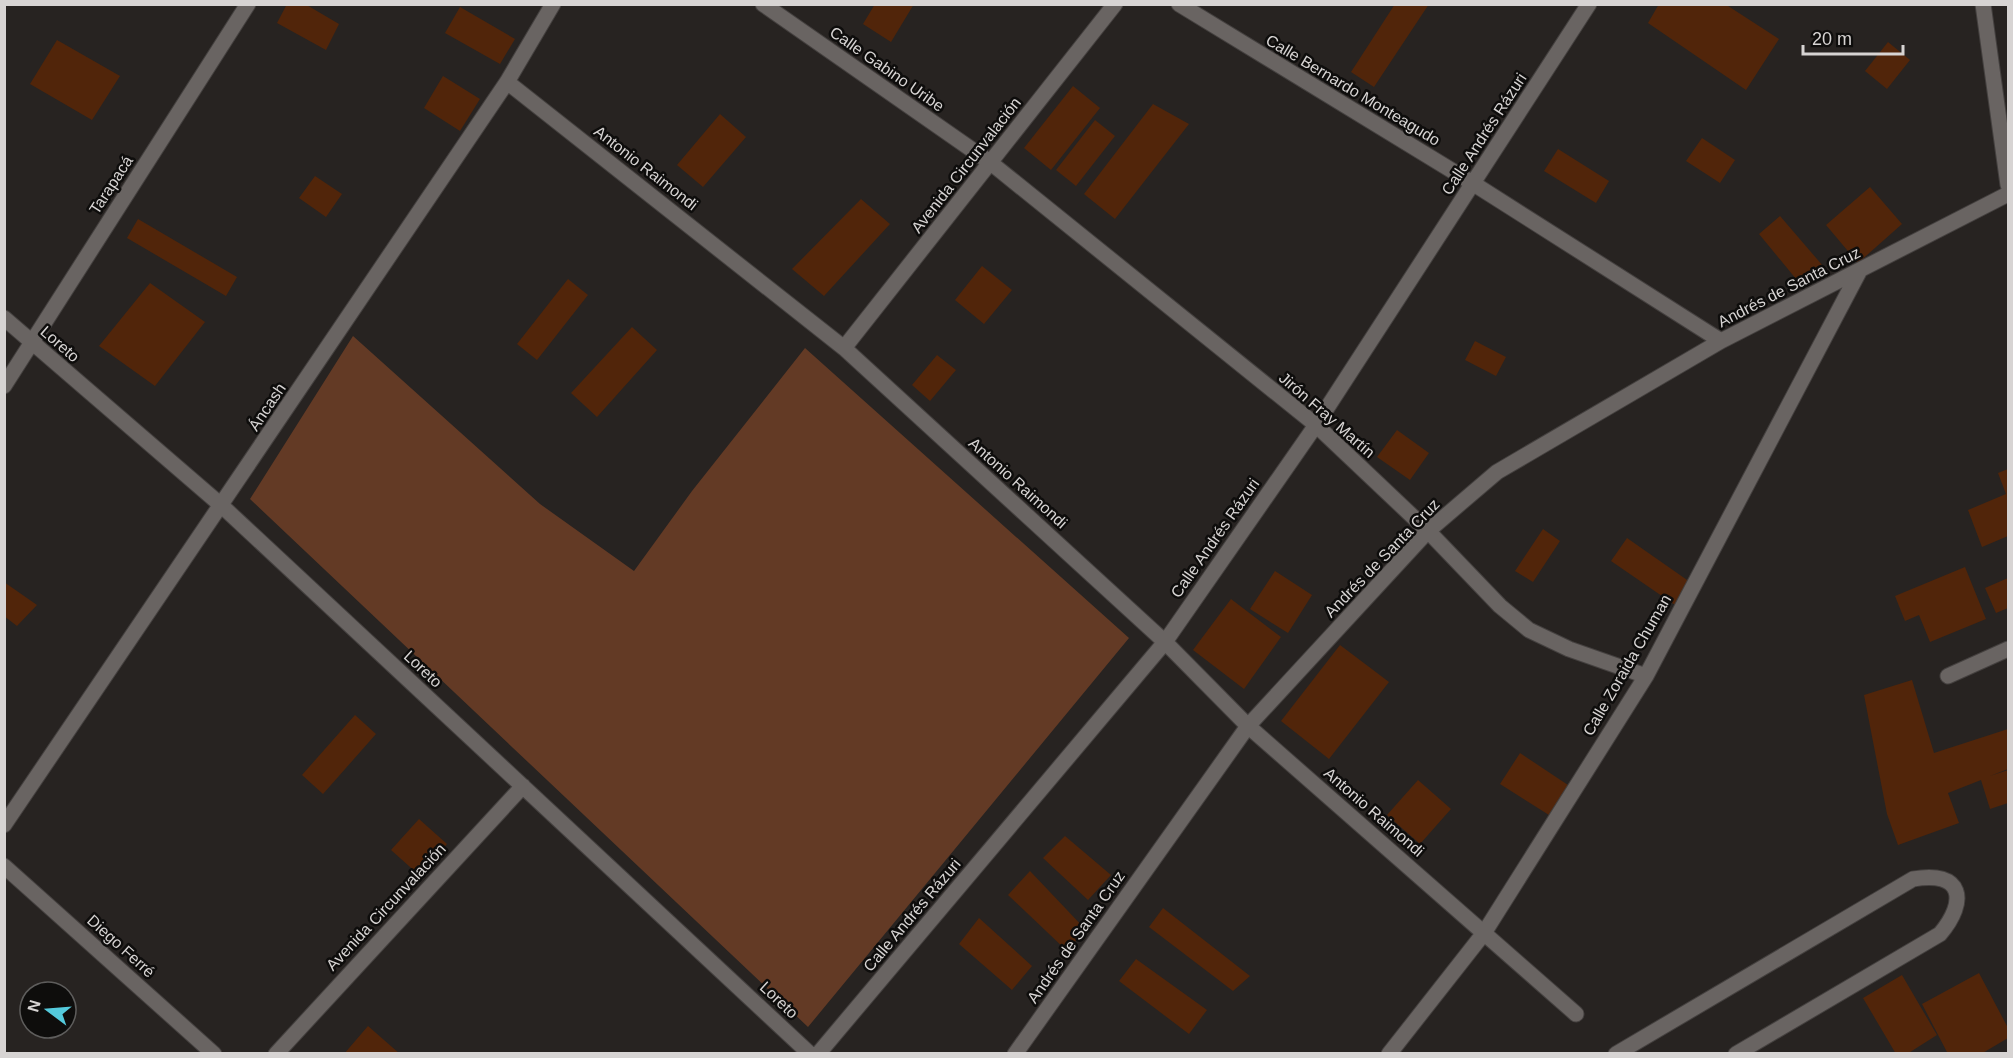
<svg xmlns="http://www.w3.org/2000/svg" width="2013" height="1058" font-family="Arial,sans-serif">
<rect width="100%" height="100%" fill="#272321"/>
<!-- grass -->
<path fill="#633a25" d="M353,336L540,504L634,571L692,491L805,348L1129,638L808,1027L250,499Z"/>
<!-- building -->
<path fill="#51250a" d="M287,4H305L339,24L326,50L277,23Z
M875,4H914L891,42L863,24Z
M1395,4H1429L1374,87L1351,72Z
M1659,4H1725L1779,39L1746,90L1648,23Z
M460,7L515,39L500,64L445,33Z
M57,40L120,76L92,120L30,84Z
M1888,42L1910,60L1887,89L1865,71Z
M443,76L480,99L460,131L424,108Z
M1073,86L1100,108L1051,170L1024,148Z
M1153,104L1189,124L1115,219L1084,194Z
M720,114L746,137L703,187L677,165Z
M1095,120L1115,136L1076,186L1056,170Z
M1702,138L1735,160L1720,183L1686,161Z
M1558,149L1609,181L1596,203L1544,171Z
M315,176L342,194L326,217L299,198Z
M1870,187L1902,224L1858,263L1826,225Z
M861,199L890,224L824,296L792,269Z
M1780,216L1823,266L1801,285L1759,234Z
M138,219L237,277L226,296L127,238Z
M982,266L1012,290L984,324L955,300Z
M568,279L588,295L537,360L517,344Z
M150,283L205,322L155,386L99,346Z
M632,327L657,350L597,417L571,393Z
M1475,341L1506,357L1496,376L1465,360Z
M937,355L956,370L930,401L912,385Z
M1397,430L1429,453L1410,480L1377,457Z
M2008,469V536L1982,547L1968,510L2006,494L1998,473Z
M1543,529L1560,541L1533,582L1515,571Z
M1627,538L1690,582L1675,605L1611,561Z
M1965,567L1986,619L1930,642L1919,615L1905,621L1895,596Z
M1275,571L1312,595L1288,633L1250,609Z
M2008,578V608L1996,613L1985,588Z
M4,582L37,605L17,626L4,616Z
M1231,599L1281,637L1244,689L1193,650Z
M1340,645L1389,682L1329,759L1281,721Z
M1912,680L1934,753L2008,729V769L1990,776L2008,770V803L1990,809L1981,780L1948,793L1959,823L1898,845L1887,814L1864,695Z
M355,715L376,734L323,794L302,775Z
M1520,753L1568,785L1549,815L1500,784Z
M1418,780L1451,809L1420,844L1387,815Z
M419,819L447,844L419,875L391,850Z
M1065,836L1111,875L1088,900L1043,858Z
M1030,871L1086,930L1067,951L1008,895Z
M1163,908L1250,976L1233,991L1149,927Z
M979,918L1032,966L1012,990L959,944Z
M1136,959L1207,1010L1189,1034L1119,981Z
M1979,973L2008,1028V1038L1981,1054H1948L1922,1004Z
M1902,975L1937,1035L1907,1054H1896L1863,998Z
M368,1026L400,1054H344Z"/>
<g fill="none" stroke-linecap="round" stroke-linejoin="round">
<defs>
<path id="minor" d="M763,4L991,163L1316,425L1428,531L1500,606L1529,630L1569,649L1646,676
M1179,4L1474,184L1721,341
M1983,4L2008,185
M507,82L844,348L1165,642L1248,726L1576,1014
M4,318L222,506L810,1054
M844,348L1115,4
M4,386L248,4
M1948,676L2008,649
M4,825L507,82L553,4
M4,866L214,1054
M276,1054L523,786
M818,1054L1165,642L1316,425L1589,4
M1015,1054L1248,726L1428,531L1497,472L1721,341L2008,194
M1389,1054L1484,933L1646,676L1859,272
M1616,1054L1913,879C1963,870 1968,901 1940,934L1736,1054"/>
</defs>
<!-- minor casing -->
<use href="#minor" stroke="#44403f" stroke-width="17"/>
<!-- minor -->
<use href="#minor" stroke="#696462" stroke-width="15"/>
</g>
<g text-anchor="middle" dominant-baseline="central" stroke-width="5" stroke-linejoin="round" paint-order="stroke">
<!-- street labels -->
<g font-size="16" fill="#d7d4d3" stroke="#0e0d0c">
<text transform="translate(887 69) rotate(35)">Calle Gabino Uribe</text>
<text transform="translate(1353 90) rotate(31)">Calle Bernardo Monteagudo</text>
<text transform="translate(1484 134) rotate(-57)">Calle Andrés Rázuri</text>
<text transform="translate(966 165) rotate(-52)">Avenida Circunvalación</text>
<text transform="translate(646 168) rotate(38)">Antonio Raimondi</text>
<text transform="translate(111 185) rotate(-57)">Tarapacá</text>
<text transform="translate(1789 287) rotate(-27)">Andrés de Santa Cruz</text>
<text transform="translate(60 344) rotate(41)">Loreto</text>
<text transform="translate(267 407) rotate(-56)">Áncash</text>
<text transform="translate(1327 415) rotate(41)">Jirón Fray Martín</text>
<text transform="translate(1018 483) rotate(42)">Antonio Raimondi</text>
<text transform="translate(1215 538) rotate(-55)">Calle Andrés Rázuri</text>
<text transform="translate(1382 558) rotate(-46)">Andrés de Santa Cruz</text>
<text transform="translate(1627 665) rotate(-60)">Calle Zoraida Chuman</text>
<text transform="translate(423 669) rotate(43)">Loreto</text>
<text transform="translate(1374 812) rotate(41)">Antonio Raimondi</text>
<text transform="translate(386 907) rotate(-47)">Avenida Circunvalación</text>
<text transform="translate(912 915) rotate(-50)">Calle Andrés Rázuri</text>
<text transform="translate(1076 937) rotate(-55)">Andrés de Santa Cruz</text>
<text transform="translate(121 946) rotate(42)">Diego Ferré</text>
<text transform="translate(779 1000) rotate(43)">Loreto</text>
</g>
</g>
<!-- border -->
<rect width="2013" height="1058" fill="none" stroke="#d7d4d3" stroke-width="12"/>
<!-- north arrow -->
<g transform="translate(48 1010) rotate(286)"><circle r="28" fill="#0e0d0c" stroke="#5e5d5c" stroke-width="1.5"/>
<path d="M0-4.5L10 22L0 15L-10 22Z" fill="#54cadc"/>
<text y="-9" font-size="16" font-weight="bold" text-anchor="middle" fill="#d7d4d3">N</text>
</g>
<!-- scale -->
<path d="M1803 45v9h100v-9" fill="none" stroke="#d7d4d3" stroke-width="3"/>
<text x="1812" y="45" font-size="18" fill="#d7d4d3" stroke="#0e0d0c" stroke-width="4.5" paint-order="stroke">20 m</text>
</svg>
